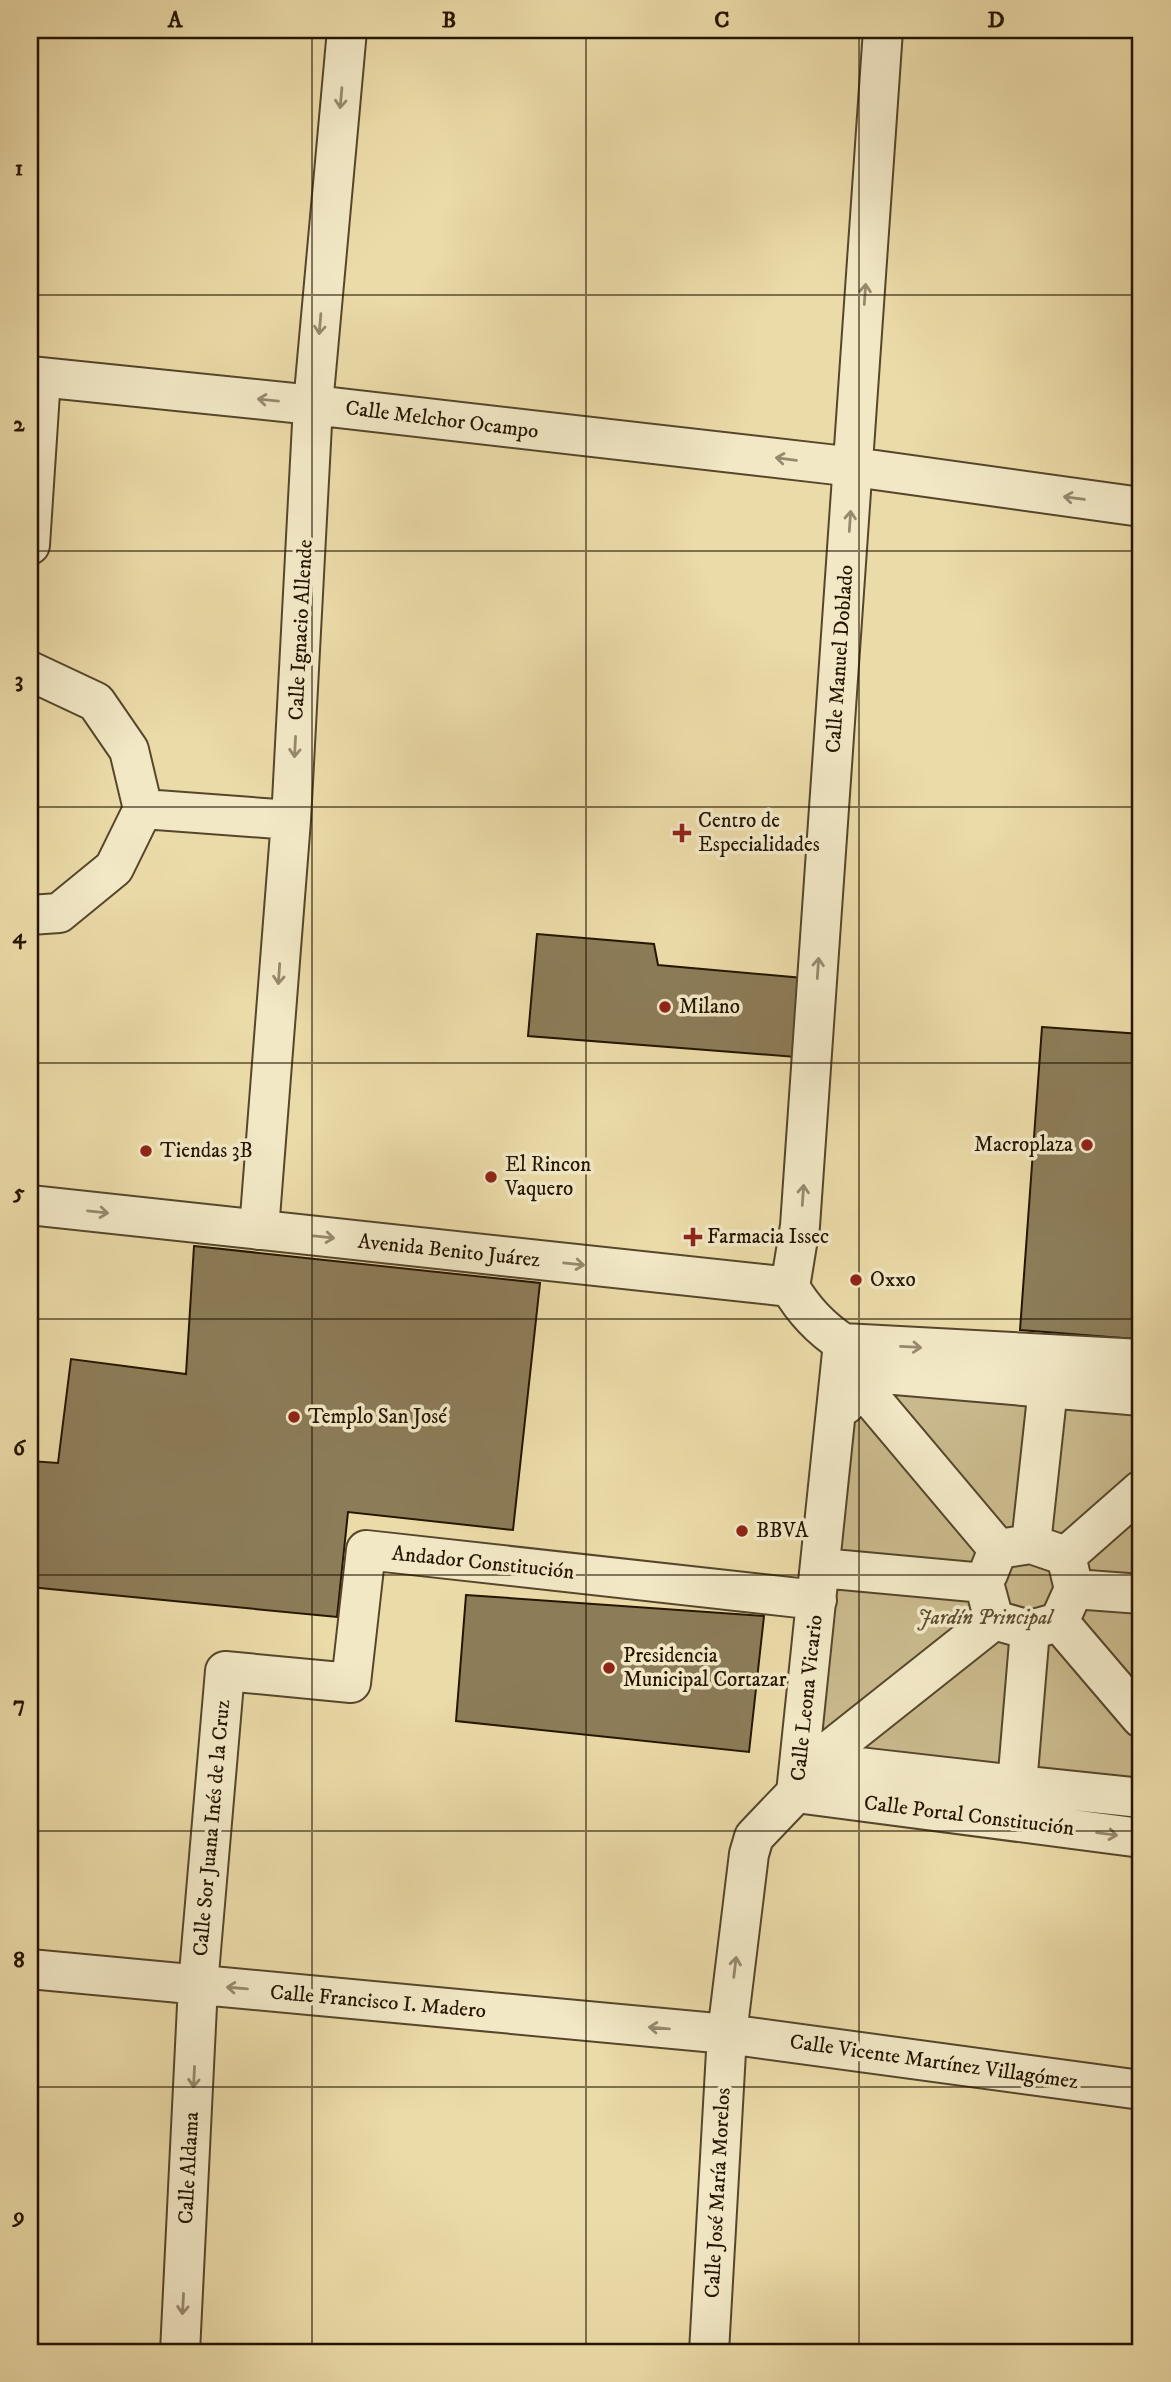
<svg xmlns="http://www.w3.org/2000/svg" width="1171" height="2382" font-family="'IM FELL DW Pica',serif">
<rect width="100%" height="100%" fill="#ebdba8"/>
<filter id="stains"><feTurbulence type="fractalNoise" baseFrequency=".00286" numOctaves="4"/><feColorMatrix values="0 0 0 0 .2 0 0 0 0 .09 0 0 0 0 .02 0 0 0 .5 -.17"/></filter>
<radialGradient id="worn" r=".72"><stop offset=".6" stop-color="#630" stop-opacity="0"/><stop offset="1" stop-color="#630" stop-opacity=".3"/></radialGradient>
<!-- green -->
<path fill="#c9b98c" stroke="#776746" stroke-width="2" d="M848,1371L1141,1396V1798L815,1762Z"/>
<!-- building -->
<path fill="#8c7c58" stroke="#251501" stroke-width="2" d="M537,934L654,944L658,965L803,978L796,1057L528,1036Z
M1042,1027L1141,1034V1257L1135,1339L1020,1330Z
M194,1246L540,1283L513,1530L348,1512L337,1617L30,1587V1461L58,1463L71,1359L186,1374Z
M466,1595L764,1616L749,1752L456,1721Z"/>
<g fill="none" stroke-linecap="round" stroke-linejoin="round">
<defs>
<path id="minor" d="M30,376L313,405L854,467L1141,507
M30,545L41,377
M30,671L96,702L129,750L143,809L114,868L59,913L30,915
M143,809L291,820
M30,1205L790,1287C804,1311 820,1328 843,1343
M259,1230L291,820L313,405L347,30
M790,1287L800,1226L883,30
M843,1343L1141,1359
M848,1371L998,1549
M845,1405L848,1371L1141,1396
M1031,1544L1048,1388
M1066,1556L1141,1490
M832,1569L984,1583L994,1620L815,1762L1017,1785L1030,1630L994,1620
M988,1574L998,1549L1031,1544L1066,1556L1074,1589L1059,1622L1030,1630
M1074,1589L1141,1594
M1059,1622L1141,1718
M1017,1785L1141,1798
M796,1793L1141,1838
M30,1969L727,2034L1141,2090
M180,2352L198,1985L225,1671L351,1683L366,1550L817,1600
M709,2352L727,2034L749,1854L754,1837L796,1793L843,1343"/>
</defs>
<!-- minor casing -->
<use href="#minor" stroke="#56462b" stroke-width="42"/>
<!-- minor -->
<use href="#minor" stroke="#f2e8c6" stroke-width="38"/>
</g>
<!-- one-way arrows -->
<defs><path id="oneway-shaft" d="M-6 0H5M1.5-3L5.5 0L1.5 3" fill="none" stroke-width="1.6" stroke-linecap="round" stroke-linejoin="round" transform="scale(1.75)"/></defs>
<g stroke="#96896d">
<use href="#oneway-shaft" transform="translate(341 98) rotate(95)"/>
<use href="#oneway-shaft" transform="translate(865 294) rotate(-86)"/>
<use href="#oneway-shaft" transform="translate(320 324) rotate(95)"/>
<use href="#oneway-shaft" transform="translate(268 400) rotate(-174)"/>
<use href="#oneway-shaft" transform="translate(786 459) rotate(-173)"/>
<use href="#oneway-shaft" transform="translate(1074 498) rotate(-172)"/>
<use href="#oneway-shaft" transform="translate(850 521) rotate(-86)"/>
<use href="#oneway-shaft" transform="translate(295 747) rotate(93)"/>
<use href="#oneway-shaft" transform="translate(818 968) rotate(-86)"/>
<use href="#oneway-shaft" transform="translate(279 974) rotate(94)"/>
<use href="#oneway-shaft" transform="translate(803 1195) rotate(-86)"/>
<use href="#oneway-shaft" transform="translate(98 1212) rotate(6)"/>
<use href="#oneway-shaft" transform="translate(324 1237) rotate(6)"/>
<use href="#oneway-shaft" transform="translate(574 1264) rotate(6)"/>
<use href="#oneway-shaft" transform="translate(911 1347) rotate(3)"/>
<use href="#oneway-shaft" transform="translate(1107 1834) rotate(7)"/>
<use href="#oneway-shaft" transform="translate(735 1967) rotate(-83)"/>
<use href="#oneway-shaft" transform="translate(237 1988) rotate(-175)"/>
<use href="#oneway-shaft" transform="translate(659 2028) rotate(-175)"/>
<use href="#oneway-shaft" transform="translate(194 2077) rotate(93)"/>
<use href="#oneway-shaft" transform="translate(183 2304) rotate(93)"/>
</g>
<!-- grid -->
<path fill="none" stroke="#251501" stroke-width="2" stroke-opacity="0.55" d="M312,30V2352M586,30V2352M859,30V2352M30,295H1141M30,551H1141M30,807H1141M30,1063H1141M30,1319H1141M30,1575H1141M30,1831H1141M30,2087H1141"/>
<!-- markers -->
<g fill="#8f2418" stroke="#f2e8c6" stroke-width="2.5">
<path d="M678.5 822.5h7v7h7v7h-7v7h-7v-7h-7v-7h7z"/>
<circle cx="665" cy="1007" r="7"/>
<circle cx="1087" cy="1145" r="7"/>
<circle cx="146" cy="1151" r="7"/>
<circle cx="491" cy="1177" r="7"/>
<path d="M689.5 1226.5h7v7h7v7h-7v7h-7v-7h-7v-7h7z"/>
<circle cx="856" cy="1280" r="7"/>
<circle cx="294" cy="1417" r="7"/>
<circle cx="742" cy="1531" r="7"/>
<circle cx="609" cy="1668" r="7"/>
</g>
<g text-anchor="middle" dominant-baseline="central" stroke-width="7" stroke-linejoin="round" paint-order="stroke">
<!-- street labels -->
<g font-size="21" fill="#251501" stroke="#f2e8c6">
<text transform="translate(442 420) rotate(7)">Calle Melchor Ocampo</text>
<text transform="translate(301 630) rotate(-87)">Calle Ignacio Allende</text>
<text transform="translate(840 659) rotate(-86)">Calle Manuel Doblado</text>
<text transform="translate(449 1251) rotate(6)">Avenida Benito Juárez</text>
<text transform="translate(483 1563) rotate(6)">Andador Constitución</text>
<text transform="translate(807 1698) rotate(-84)">Calle Leona Vicario</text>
<text transform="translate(969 1816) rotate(7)">Calle Portal Constitución</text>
<text transform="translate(212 1828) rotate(-85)">Calle Sor Juana Inés de la Cruz</text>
<text transform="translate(378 2002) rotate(5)">Calle Francisco I. Madero</text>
<text transform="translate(934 2062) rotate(8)">Calle Vicente Martínez Villagómez</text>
<text transform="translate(189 2168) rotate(-87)">Calle Aldama</text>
<text transform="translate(718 2193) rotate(-87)">Calle José María Morelos</text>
</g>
<!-- poi labels -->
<g font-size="21" fill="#251501" stroke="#f2e8c6" text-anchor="start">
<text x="698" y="821">Centro de<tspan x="698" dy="24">Especialidades</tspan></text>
<text x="679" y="1007">Milano</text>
<text x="1073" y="1145" text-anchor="end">Macroplaza</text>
<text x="160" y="1151">Tiendas 3B</text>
<text x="505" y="1165">El Rincon<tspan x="505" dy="24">Vaquero</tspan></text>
<text x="707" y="1237">Farmacia Issec</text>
<text x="870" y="1280">Oxxo</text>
<text x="308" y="1417">Templo San José</text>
<text x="756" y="1531">BBVA</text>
<text x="623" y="1656">Presidencia<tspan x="623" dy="24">Municipal Cortazar</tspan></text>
</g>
<!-- park labels -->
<g font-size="21" font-style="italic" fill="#5e4e32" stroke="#f2e8c6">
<text x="985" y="1618">Jardín Principal</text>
</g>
</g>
<!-- margin -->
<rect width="1171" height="2382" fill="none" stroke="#ebdba8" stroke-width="77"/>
<rect x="38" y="38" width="1094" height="2306" fill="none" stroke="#251501" stroke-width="2.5"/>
<g font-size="23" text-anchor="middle" font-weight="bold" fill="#251501">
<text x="175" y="27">A</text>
<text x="449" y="27">B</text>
<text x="722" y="27">C</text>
<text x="996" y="27">D</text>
<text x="19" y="175">1</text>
<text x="19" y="431">2</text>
<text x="19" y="687">3</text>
<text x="19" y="943">4</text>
<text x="19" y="1199">5</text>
<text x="19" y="1455">6</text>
<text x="19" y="1711">7</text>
<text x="19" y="1967">8</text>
<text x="19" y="2223">9</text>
</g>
<rect width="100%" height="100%" filter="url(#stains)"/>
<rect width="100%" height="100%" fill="url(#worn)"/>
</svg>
